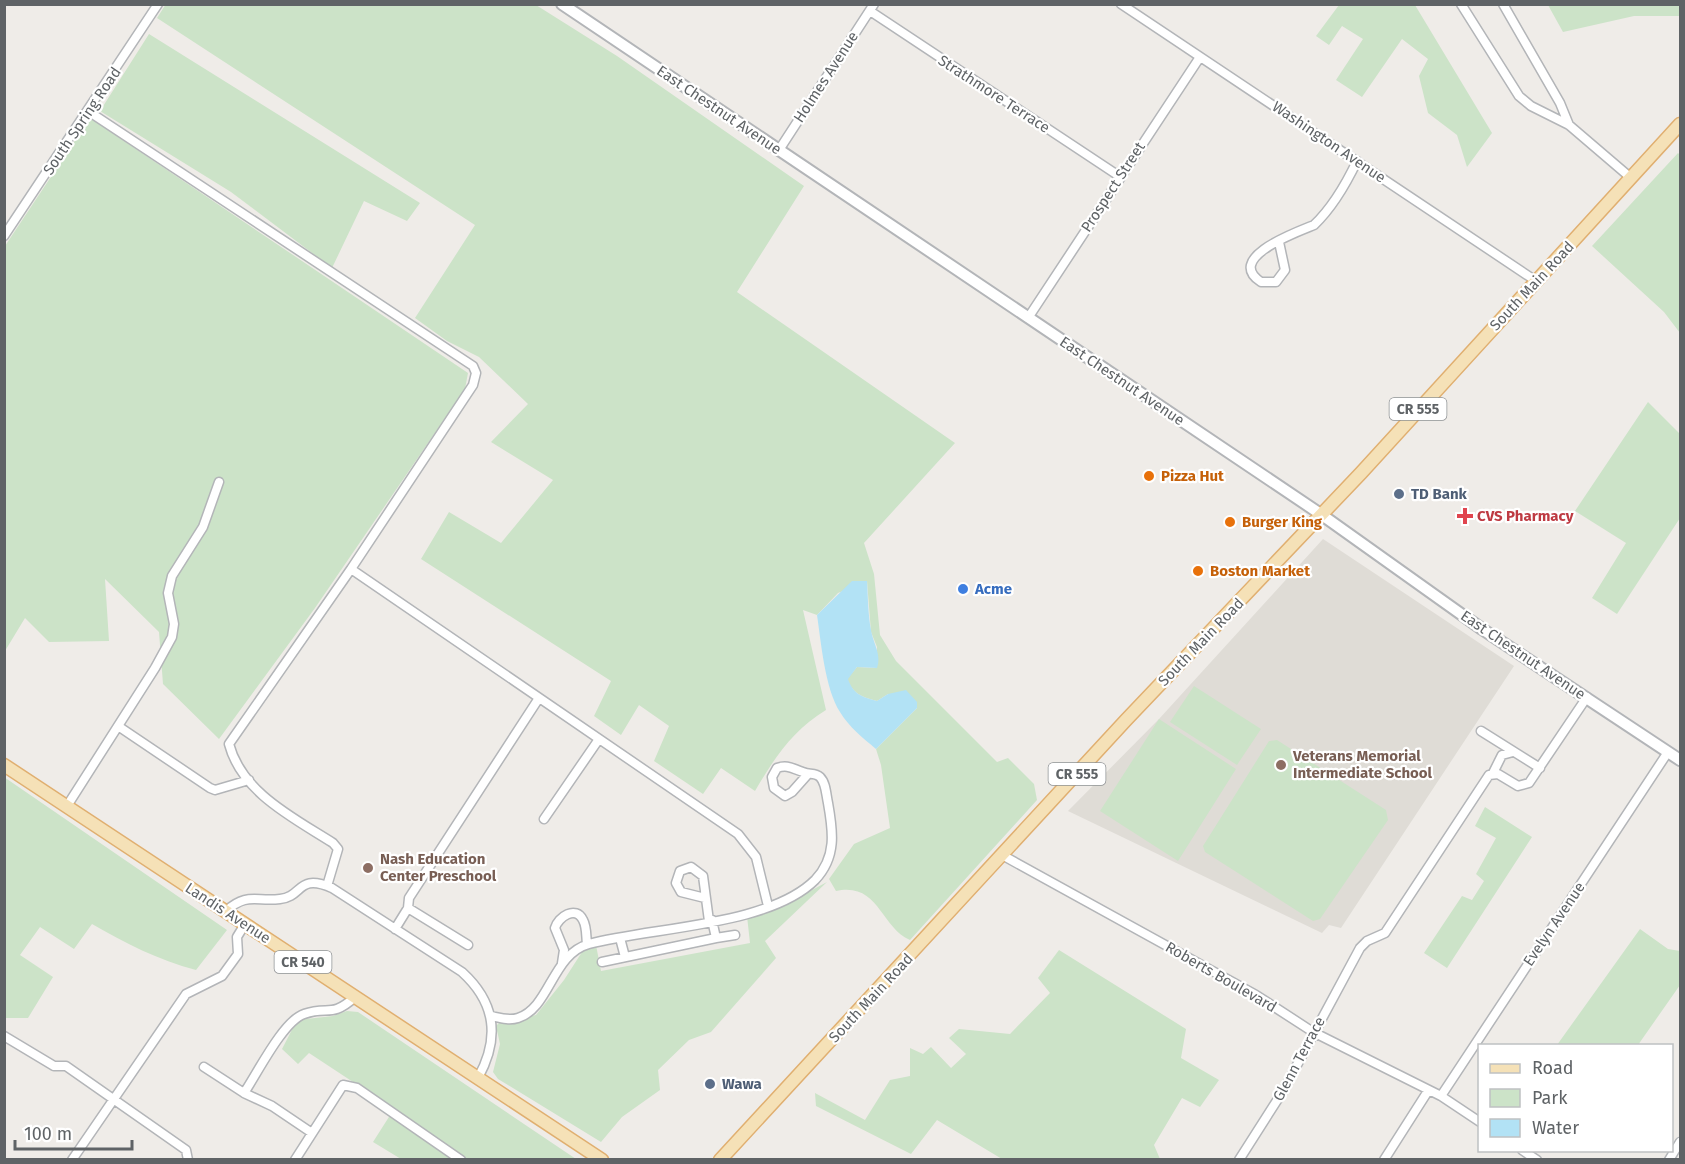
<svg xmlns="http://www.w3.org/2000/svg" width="1685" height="1164" font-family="'Fira Sans',sans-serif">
<rect width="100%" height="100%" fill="#efece8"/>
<!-- education -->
<path fill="#dfdcd6" d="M1323,539L1514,666L1341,928L1329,925L1322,933L1068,811L1159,719Z"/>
<!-- green -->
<path fill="#cce3c8" d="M166,4L536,5L617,56L804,186L737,292L955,443L864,543L874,574L880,635L896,661L997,762L1008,758L1034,784L1037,800L910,940C880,927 879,882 836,891L829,879L854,844L890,828L881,765L876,749L917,708L888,694L877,701C862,697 853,694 847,679L857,667L876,668L877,647L871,632L867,581L838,593L817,615L803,610L826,710C792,731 775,757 755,791L721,768L703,794L654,761L669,726L639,705L621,735L594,716L611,681L421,559L449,512L501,543L553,480L491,442L528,404L479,357L447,341L415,318L475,225L157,18Z
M1339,5H1415L1492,133L1467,167L1457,135L1428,113L1419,76L1428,59L1402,39L1362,97L1336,80L1363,39L1342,26L1329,45L1316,36Z
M1548,5H1680V16H1634L1563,32Z
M149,34L420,203L407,221L364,201L332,268L231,192L100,111Z
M90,118L468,373L465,389L315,608L219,739L163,684L159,632L105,579L109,641L49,642L25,618L5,651V246Z
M1678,153L1680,155V333L1664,312L1592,246Z
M1648,402L1680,434V518L1617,614L1592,598L1626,543L1575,511Z
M1194,686L1261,729L1237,765L1170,722Z
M1159,719L1236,769L1178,861L1100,811Z
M1277,740L1386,810L1388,820L1320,919L1313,921L1205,852L1203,846L1269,741Z
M4,777L227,930L196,970C158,960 125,943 92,924L74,949L40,927L20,955L53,977L28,1018H5Z
M1485,807L1532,837L1447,968L1424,953L1462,896L1472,900L1484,881L1476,874L1496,838L1475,826Z
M827,882L765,941L776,958L711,1032L689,1040L658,1070L660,1090L622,1117L601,1142L498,1079L493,1072L500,1044L496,1026L500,1022L536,1015L564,980L582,952L596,945L601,971L750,943L747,916L784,905Z
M1640,929L1668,949L1680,951V985L1638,1045H1557Z
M1059,950L1186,1029L1181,1058L1219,1080L1200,1107L1182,1098L1154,1145L1160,1159H1002L937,1120L911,1154L816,1106L815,1093L865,1120L890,1080L910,1076V1048L923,1054L931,1047L951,1068L966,1054L949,1038L959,1029L1010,1034L1050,993L1038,978Z
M347,1011L358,1012L576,1159H401L373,1142L394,1109L309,1053L298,1064L282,1049L297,1020L333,1016Z"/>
<!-- water -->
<path fill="#b2e2f5" d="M852,581H867C868,597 868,614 871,630C873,643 882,655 877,668L857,667L848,679C853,694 862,697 877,701L888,694L906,690L917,702V708L876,749C863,738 849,727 840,712C825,689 821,642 817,615Z"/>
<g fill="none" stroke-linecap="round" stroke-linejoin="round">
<defs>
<path id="minor" d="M1121,4L1536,281
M1461,4L1519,96L1531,106L1569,125L1631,178
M1503,4L1560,103L1569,125
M870,11L1119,176
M88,111L473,366L476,373L473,385L351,569L229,744C242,793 294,818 333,843L338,849L327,886
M779,150L874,4
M4,236L158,4
M1279,242L1285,270L1276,282H1261C1224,258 1297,232 1314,225C1333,207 1346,184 1357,161
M1028,318L1200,57
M351,569L738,834L756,857L768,906
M118,726L155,668L172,637L174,624L168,593L172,576L203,527L219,482
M1481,731L1540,768
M1493,773L1502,755L1513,752
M67,806L118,726L210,788L215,790L249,780
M544,819L599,739
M1002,855L1256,995L1313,1032L1441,1096L1480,1122
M705,898L681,892L676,883L680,871L691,867L703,876L709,921
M408,908L409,898L539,698
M226,911C247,892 256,902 280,899C303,897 297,873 332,888L462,972C496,1003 500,1038 478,1078
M712,920L716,938L735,935
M395,929L408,908L468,945
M620,938L625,957
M602,962L716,938
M562,963L564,950L555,928C558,917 576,905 583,920C587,927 586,937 587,944
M491,1016C500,1018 509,1021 518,1018C550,1008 552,954 589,944C652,927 769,926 815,880C837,857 833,831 828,803C826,794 826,783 820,777C815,772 809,775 803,772C793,769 788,764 777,768L772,777L774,788L785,796L792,792L808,774
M4,1036L54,1066H66L186,1150L188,1160
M204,1067L244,1093C257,1074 283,1021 304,1014C329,1005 330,1019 355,997
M244,1093L272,1106L312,1133
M1441,1096L1668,752
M1522,1150L1537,1160
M72,1160L186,994L222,976L238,954L237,937L245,924
M295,1160L343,1085L357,1088L461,1160
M1239,1160L1283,1091L1360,948L1367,941L1385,933L1489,775L1498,774L1518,786L1529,783L1587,697
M1384,1160L1428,1091
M1669,1160L1680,1142"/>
<path id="tertiary" d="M562,4L1322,515L1482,629L1680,760"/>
<path id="primary" d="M4,765L602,1160
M720,1160L1126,720L1361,473L1680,124"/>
</defs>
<!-- minor casing -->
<use href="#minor" stroke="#b3b5b8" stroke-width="11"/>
<!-- tertiary casing -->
<use href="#tertiary" stroke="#b3b5b8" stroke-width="14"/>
<!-- primary casing -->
<use href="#primary" stroke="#e0af70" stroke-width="15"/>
<!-- minor -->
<use href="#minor" stroke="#fff" stroke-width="8"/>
<!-- tertiary -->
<use href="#tertiary" stroke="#fff" stroke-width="10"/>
<!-- primary -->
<use href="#primary" stroke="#f5e1b7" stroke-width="12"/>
</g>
<!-- markers -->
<g fill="#e8710a" stroke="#fff" stroke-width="2">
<circle cx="1149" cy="476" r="6"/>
<circle cx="1230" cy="522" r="6"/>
<circle cx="1198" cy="571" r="6"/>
</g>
<g fill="#5c6f8a" stroke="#fff" stroke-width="2">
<circle cx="1399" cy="494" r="6"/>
<circle cx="710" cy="1084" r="6"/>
</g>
<path fill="#e0444e" stroke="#fff" stroke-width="2" d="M1462 507h6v6h6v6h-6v6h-6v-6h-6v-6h6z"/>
<circle fill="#3f7fe0" stroke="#fff" stroke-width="2" cx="963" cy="589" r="6"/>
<g fill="#8d6e63" stroke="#fff" stroke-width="2">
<circle cx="1281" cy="765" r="6"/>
<circle cx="368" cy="868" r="6"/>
</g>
<g text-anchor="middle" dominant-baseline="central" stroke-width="4.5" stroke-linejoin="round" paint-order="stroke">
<!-- shield labels -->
<g fill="#fff" stroke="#8f9294" stroke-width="1.5">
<rect x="1389.5" y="398" width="57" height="22" rx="4.5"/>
<rect x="1048.5" y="763" width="57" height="22" rx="4.5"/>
<rect x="274.5" y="951" width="57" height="22" rx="4.5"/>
</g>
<g font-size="14" font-weight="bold" fill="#5f6366">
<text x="1418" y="409">CR 555</text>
<text x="1077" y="774">CR 555</text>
<text x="303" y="962">CR 540</text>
</g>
<!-- street labels -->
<g font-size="15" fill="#5f6366" stroke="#fff">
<text transform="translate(826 77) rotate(-57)">Holmes Avenue</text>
<text transform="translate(994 94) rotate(33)">Strathmore Terrace</text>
<text transform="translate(719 110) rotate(34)">East Chestnut Avenue</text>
<text transform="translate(82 121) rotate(-56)">South Spring Road</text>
<text transform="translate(1329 142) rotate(34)">Washington Avenue</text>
<text transform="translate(1113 187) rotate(-57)">Prospect Street</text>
<text transform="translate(1532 286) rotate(-47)">South Main Road</text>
<text transform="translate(1122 381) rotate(34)">East Chestnut Avenue</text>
<text transform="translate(1201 642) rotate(-46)">South Main Road</text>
<text transform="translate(1523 655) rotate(34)">East Chestnut Avenue</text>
<text transform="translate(228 913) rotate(33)">Landis Avenue</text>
<text transform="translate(1554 924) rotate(-56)">Evelyn Avenue</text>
<text transform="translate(1221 977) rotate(30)">Roberts Boulevard</text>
<text transform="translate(871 998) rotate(-47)">South Main Road</text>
<text transform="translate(1299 1059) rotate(-62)">Glenn Terrace</text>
</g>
<!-- food labels -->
<g font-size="15" font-weight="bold" fill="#c56008" stroke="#fff" text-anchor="start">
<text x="1161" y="476">Pizza Hut</text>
<text x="1242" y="522">Burger King</text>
<text x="1210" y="571">Boston Market</text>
</g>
<!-- service labels -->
<g font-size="15" font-weight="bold" fill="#4e5e75" stroke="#fff" text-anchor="start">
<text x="1411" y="494">TD Bank</text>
<text x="722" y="1084">Wawa</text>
</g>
<!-- health labels -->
<g font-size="15" font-weight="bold" fill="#be3a42" stroke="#fff" text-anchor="start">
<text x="1477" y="516">CVS Pharmacy</text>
</g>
<!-- shop labels -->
<g font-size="15" font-weight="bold" fill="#366cbe" stroke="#fff" text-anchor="start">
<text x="975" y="589">Acme</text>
</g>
<!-- education labels -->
<g font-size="15" font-weight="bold" fill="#785e54" stroke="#fff" text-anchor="start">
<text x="1293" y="756">Veterans Memorial<tspan x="1293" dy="17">Intermediate School</tspan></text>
<text x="380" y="859">Nash Education<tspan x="380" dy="17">Center Preschool</tspan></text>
</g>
</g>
<!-- border -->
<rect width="1685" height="1164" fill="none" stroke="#5f6366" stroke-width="12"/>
<!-- legend -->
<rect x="1478" y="1044" width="195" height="108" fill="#ffffff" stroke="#bfc1c2" stroke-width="1.5"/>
<rect x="1490" y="1064" width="30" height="9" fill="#f5e1b7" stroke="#bfc1c2" stroke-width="1.5"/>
<text x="1532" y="1074" font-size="18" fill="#5f6366">Road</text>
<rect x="1490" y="1089" width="30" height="18" fill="#cce3c8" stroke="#bfc1c2" stroke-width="1.5"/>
<text x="1532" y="1104" font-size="18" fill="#5f6366">Park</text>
<rect x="1490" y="1119" width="30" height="18" fill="#b2e2f5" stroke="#bfc1c2" stroke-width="1.5"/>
<text x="1532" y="1134" font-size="18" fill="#5f6366">Water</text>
<!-- scale -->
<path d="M15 1140v9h117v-9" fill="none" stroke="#5f6366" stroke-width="3"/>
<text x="24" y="1140" font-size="18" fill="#5f6366" stroke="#ffffff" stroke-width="4.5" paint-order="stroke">100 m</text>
</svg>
